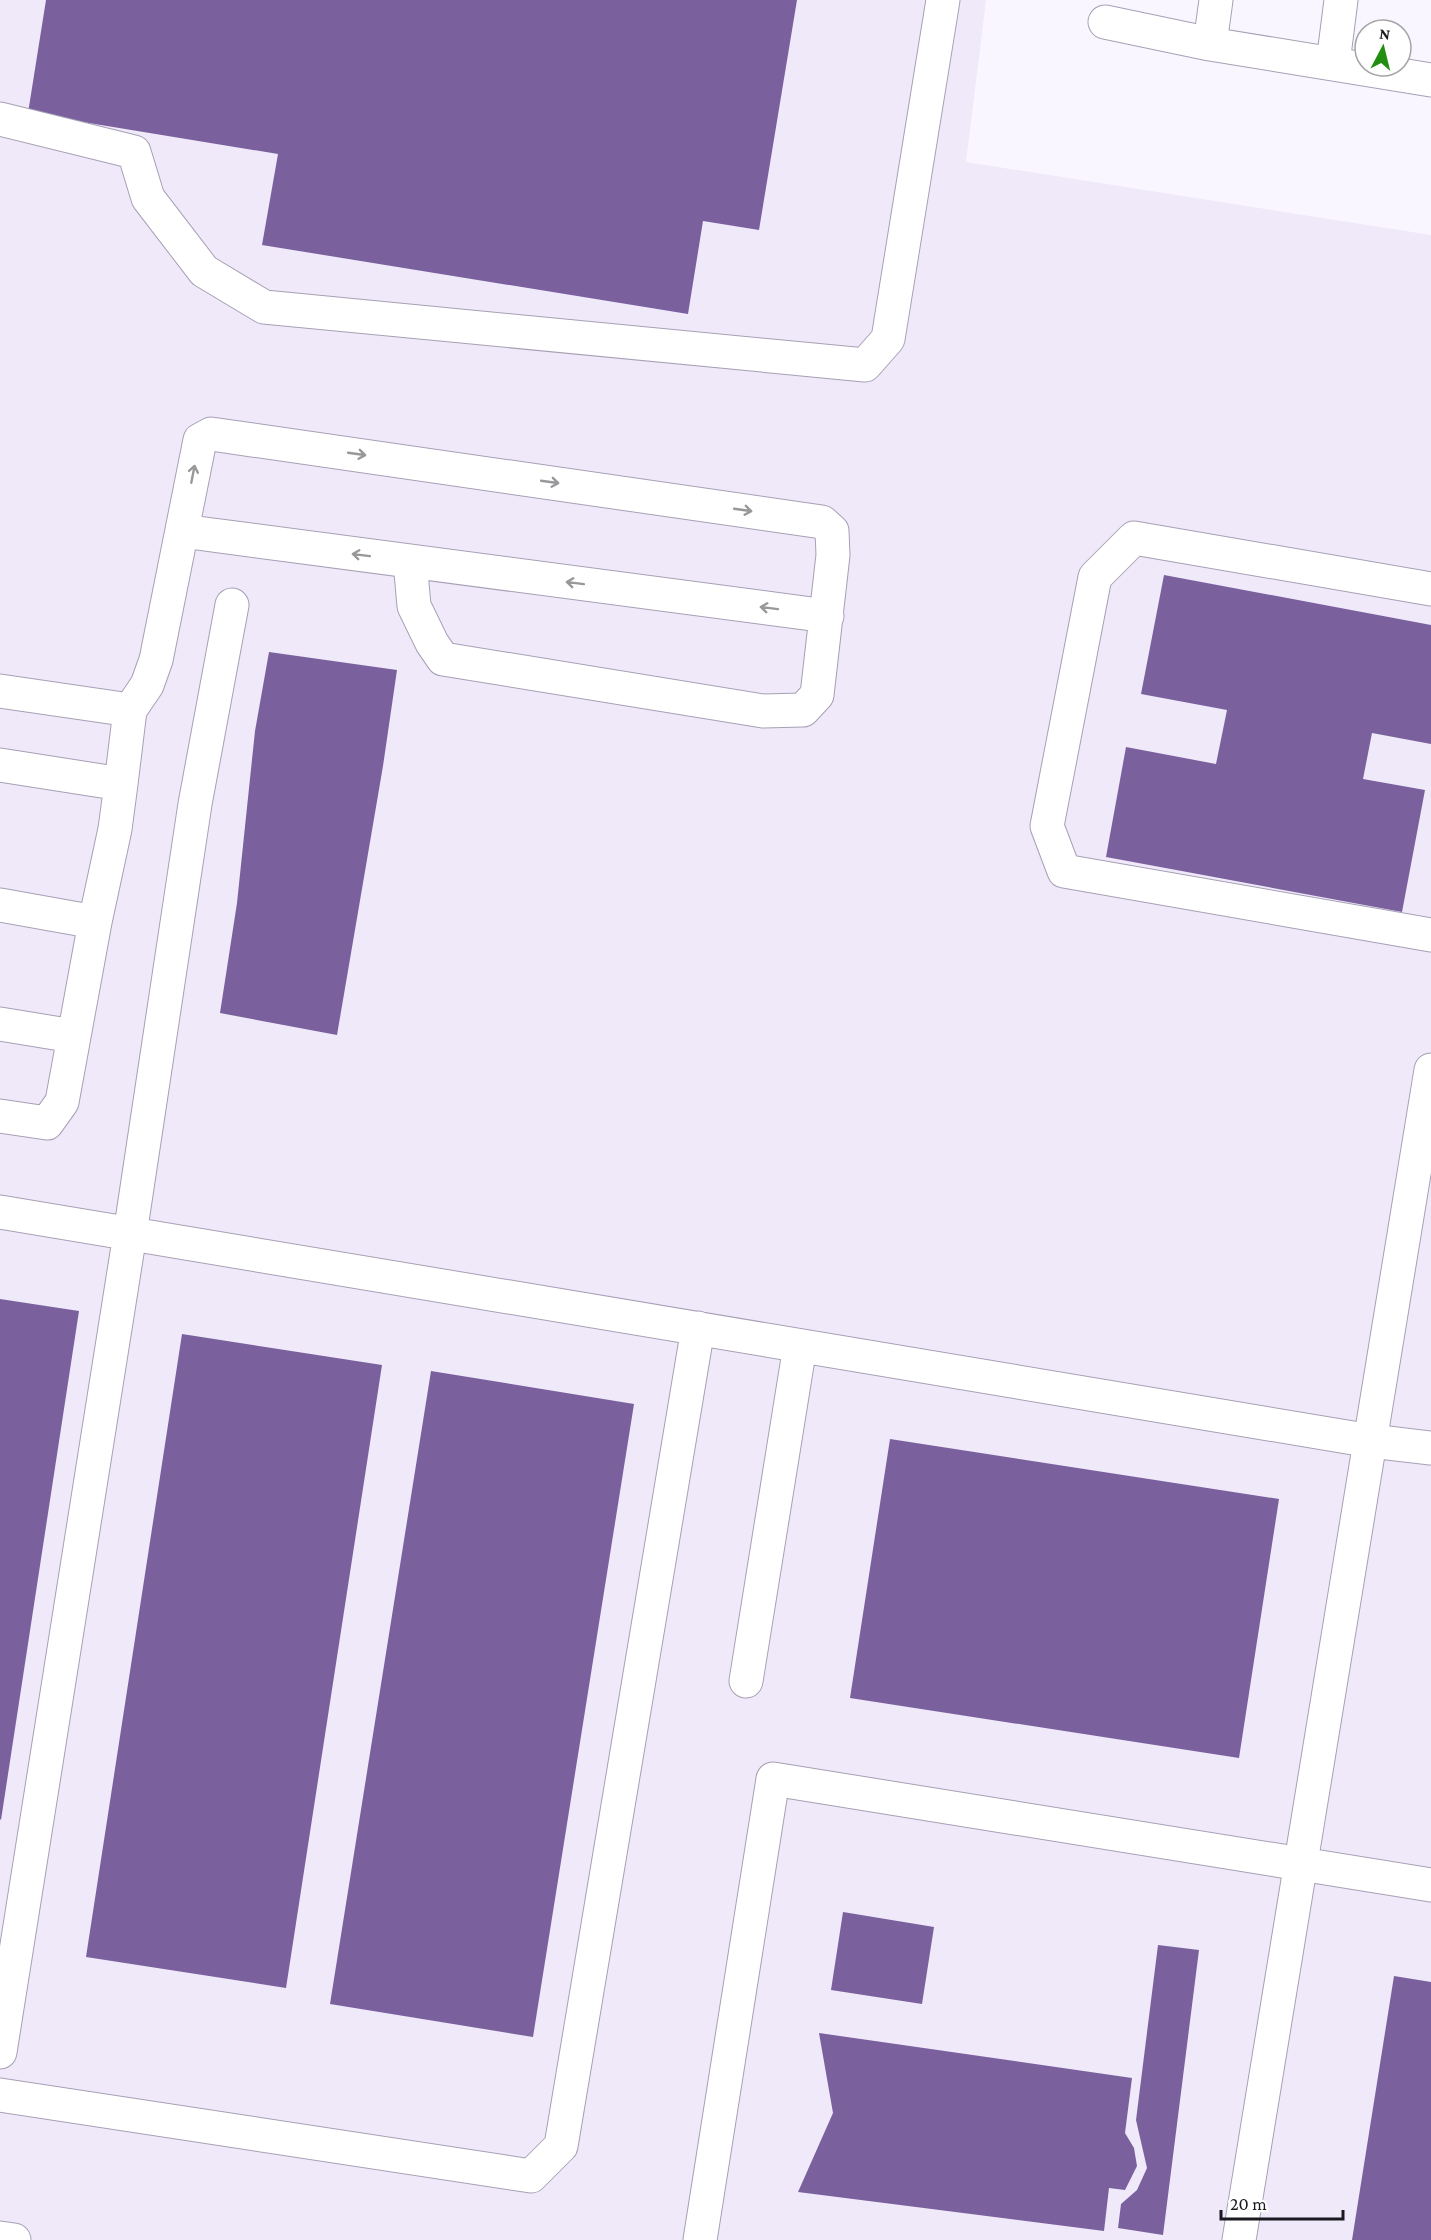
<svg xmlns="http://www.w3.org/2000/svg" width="1431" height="2240" font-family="'Crimson Pro',serif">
<rect width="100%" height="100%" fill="#f9f6ff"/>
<!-- built -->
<path fill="#efe9fa" d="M0,0H986L966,162L1431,235V2240H0Z"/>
<!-- building -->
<path fill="#7a619e" d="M46,0H797L759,230L703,221L688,314L262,245L278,154L28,113Z
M1164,575L1431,625V744L1372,733L1363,779L1425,790L1402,912L1106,857L1126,747L1216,764L1227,710L1141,694Z
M269,652L397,670L383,766L337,1035L220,1013L237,903L255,731Z
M0,1299L79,1311L1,1820L0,1819Z
M182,1334L382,1365L286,1988L86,1957Z
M431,1371L634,1404L533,2037L330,2004Z
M890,1439L1279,1499L1239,1758L850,1698Z
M843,1912L934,1927L922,2004L831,1990Z
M1158,1945L1199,1950L1163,2235L1118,2228L1121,2204L1137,2190L1147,2168L1136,2120Z
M1394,1976L1431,1982V2240H1352Z
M819,2033L1132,2078L1125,2133L1134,2148L1137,2166L1125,2190L1109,2188L1104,2231L798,2192L833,2113Z"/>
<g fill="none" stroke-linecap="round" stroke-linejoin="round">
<defs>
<path id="minor" d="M1105,22L1210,44L1431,80
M1210,44L1216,0
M1333,63L1341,0
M0,119L134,152L148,198L204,271L264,307L865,365L888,339L943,0
M182,531L827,616
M1431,589L1134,538L1095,577L1047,826L1064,871L1431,935
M0,691L130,710L147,685L156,660L200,440L211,434L822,522L832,531L833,555L817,695L803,710L763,711L443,659L432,643L414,606L410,561
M0,765L121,784L115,829L95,922L62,1102L47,1123L0,1116
M121,784L130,710
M0,905L95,922
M0,1024L73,1036
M0,1212L1371,1441L1431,1448
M746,1681L800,1346
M0,2052L130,1234L195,804L232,605
M0,2095L531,2176L561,2146L698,1328
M0,2238L14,2240
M700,2240L773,1779L1431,1885
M1239,2240L1431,1070"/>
</defs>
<!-- minor casing -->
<use href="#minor" stroke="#a7a0b5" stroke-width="35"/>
<!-- minor -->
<use href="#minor" stroke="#fff" stroke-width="33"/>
</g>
<!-- one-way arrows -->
<defs><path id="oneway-shaft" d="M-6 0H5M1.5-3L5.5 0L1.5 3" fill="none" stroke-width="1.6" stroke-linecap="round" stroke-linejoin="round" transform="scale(1.5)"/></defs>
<g stroke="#98989b">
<use href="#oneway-shaft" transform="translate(357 454) rotate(8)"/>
<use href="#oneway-shaft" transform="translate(193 474) rotate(-79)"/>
<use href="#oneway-shaft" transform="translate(550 482) rotate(8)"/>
<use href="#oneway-shaft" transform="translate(743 510) rotate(8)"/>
<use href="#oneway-shaft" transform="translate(361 555) rotate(-173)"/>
<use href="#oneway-shaft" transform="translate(575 583) rotate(-173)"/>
<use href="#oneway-shaft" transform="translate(769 608) rotate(-173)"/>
</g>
<!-- north arrow -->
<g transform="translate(1383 48) rotate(7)"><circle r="28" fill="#ffffff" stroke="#a4a3a6" stroke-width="1.5"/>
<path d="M0-4.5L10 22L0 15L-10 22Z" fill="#218e11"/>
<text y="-9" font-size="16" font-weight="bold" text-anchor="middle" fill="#1b1920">N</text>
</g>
<!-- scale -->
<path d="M1221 2210v9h122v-9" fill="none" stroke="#1b1920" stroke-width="3"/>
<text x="1230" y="2210" font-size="18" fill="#1b1920" stroke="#ffffff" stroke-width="4.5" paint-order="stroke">20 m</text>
</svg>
